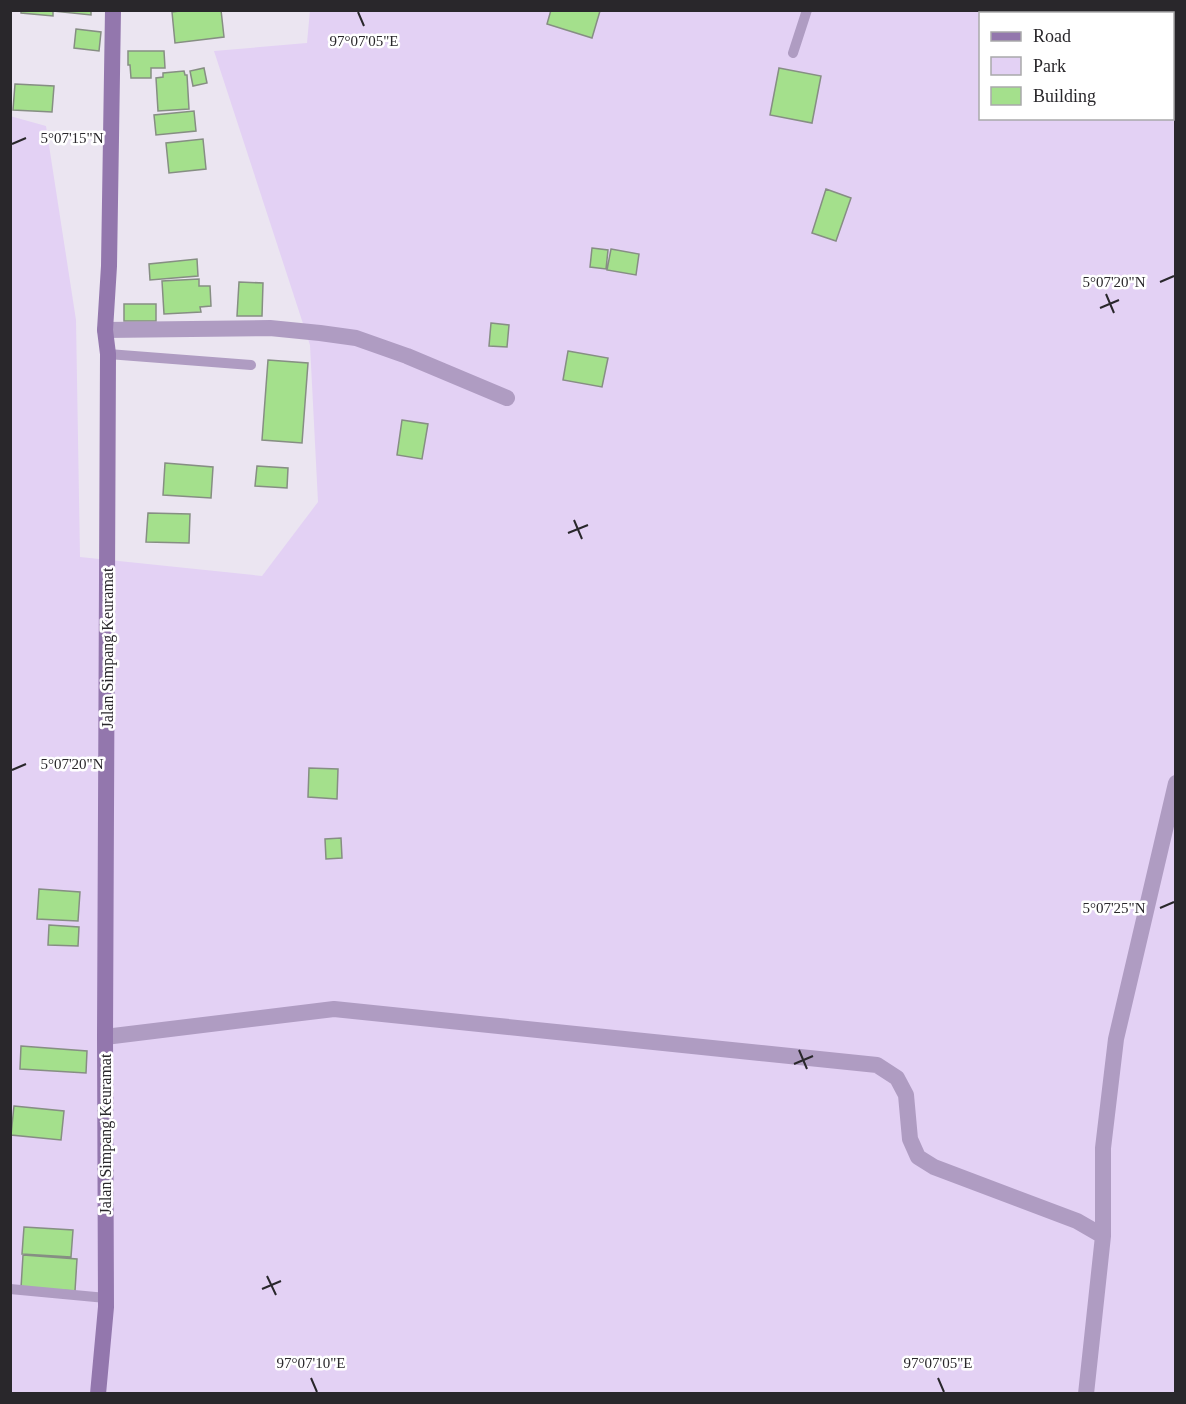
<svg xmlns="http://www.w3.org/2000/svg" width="1186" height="1404" font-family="'Times New Roman',serif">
<rect width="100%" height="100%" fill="#ebe5f1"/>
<!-- green -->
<path fill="#e3d1f4" d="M310,10L1068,11L1076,13L980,14V118H1172L1173,50L1175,51V1393H11L10,116L46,126L76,320L80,557L262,576L318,502L310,345L214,51L307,43Z"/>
<!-- building -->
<path fill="#a4e08c" stroke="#868e83" stroke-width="1.5" d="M21,10H91V15L53,11V16L21,13Z
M187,10H221L224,37L175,43L172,12Z
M551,10L600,11L592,38L547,24Z
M76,29L101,32L99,51L74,48Z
M128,51H164L165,68H151V78H131L130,65H128Z
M204,68L207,83L193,86L190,71Z
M779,68L821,76L812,123L770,115Z
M184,71L185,75H187L189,109L158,111L156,78L163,77V73Z
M15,84L54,86L52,112L13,110Z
M194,111L196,131L156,135L154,115Z
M203,139L206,169L169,173L166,143Z
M826,189L851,198L836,241L812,233Z
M592,248L608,250L606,269L590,267Z
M611,249L639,254L636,275L607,270Z
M197,259L198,276L150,280L149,264Z
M199,279V286H210L211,306L200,307L201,312L164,314L162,281Z
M239,282L263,283L262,316H237Z
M124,304H156V321H124Z
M491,323L509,325L507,347L489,346Z
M568,351L608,358L602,387L563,380Z
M268,360L308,363L302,443L262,440Z
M402,420L428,424L422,459L397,455Z
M165,463L213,467L211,498L163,495Z
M257,466L288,468L287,488L255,486Z
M148,513L190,514L189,543L146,542Z
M309,768L338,769L337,799L308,797Z
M341,838L342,858L326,859L325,839Z
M39,889L80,892L78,921L37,919Z
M49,925L79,927L78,946L48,945Z
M21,1046L87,1051L86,1073L20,1069Z
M14,1106L64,1111L61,1140L11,1135Z
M24,1227L73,1230L71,1257L22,1254Z
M23,1255L77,1259L75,1291L21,1288Z"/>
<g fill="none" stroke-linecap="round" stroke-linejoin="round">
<!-- service -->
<path stroke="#af9cc2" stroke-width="10" d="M793,53L807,10
M108,354L251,365
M10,1289L106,1298"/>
<!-- minor -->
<path stroke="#af9cc2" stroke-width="16" d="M105,330L270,328L320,333L356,338L407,356L507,398
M105,1037L334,1009L877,1065L897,1078L906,1095L910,1139L918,1157L934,1167L1077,1221L1103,1236
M1086,1394L1103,1236V1148L1116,1039L1176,783"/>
<!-- secondary -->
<path stroke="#9377ad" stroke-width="16" d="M98,1394L106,1307L105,1037L108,354L105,330L109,266L113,10"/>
</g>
<!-- ticks -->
<path fill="none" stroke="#29272b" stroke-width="2" d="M358,12L364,26M12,144L26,138M1160,282L1174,276M1106,294L1114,313M1100,308L1119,300M574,520L582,539M568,533L588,525M12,770L26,764M1160,908L1174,902M799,1050L807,1069M794,1064L813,1056M267,1276L276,1295M262,1289L281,1281M311,1378L317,1392M938,1378L944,1392"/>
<g text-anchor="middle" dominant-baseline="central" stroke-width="5" stroke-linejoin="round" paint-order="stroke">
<!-- street labels -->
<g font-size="16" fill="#29272b" stroke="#fff">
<text transform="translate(107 648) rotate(-90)">Jalan Simpang Keuramat</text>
<text transform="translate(105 1134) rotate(-90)">Jalan Simpang Keuramat</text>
</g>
</g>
<g font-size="15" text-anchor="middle" fill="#29272b" stroke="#fff" stroke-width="5" stroke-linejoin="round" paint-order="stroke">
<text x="364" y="46">97°07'05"E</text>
<text x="72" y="143">5°07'15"N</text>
<text x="1114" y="287">5°07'20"N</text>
<text x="72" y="769">5°07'20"N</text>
<text x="1114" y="913">5°07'25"N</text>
<text x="311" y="1368">97°07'10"E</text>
<text x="938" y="1368">97°07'05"E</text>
</g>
<!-- border -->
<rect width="1186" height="1404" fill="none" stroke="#29272b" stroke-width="24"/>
<!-- legend -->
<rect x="979" y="12" width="195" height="108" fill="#ffffff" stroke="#a9a9aa" stroke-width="1.5"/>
<rect x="991" y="32" width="30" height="9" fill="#9377ad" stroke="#a9a9aa" stroke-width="1.5"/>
<text x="1033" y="42" font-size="18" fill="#29272b">Road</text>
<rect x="991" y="57" width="30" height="18" fill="#e3d1f4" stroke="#a9a9aa" stroke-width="1.5"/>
<text x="1033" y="72" font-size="18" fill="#29272b">Park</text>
<rect x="991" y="87" width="30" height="18" fill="#a4e08c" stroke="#a9a9aa" stroke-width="1.5"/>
<text x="1033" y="102" font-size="18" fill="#29272b">Building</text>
</svg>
